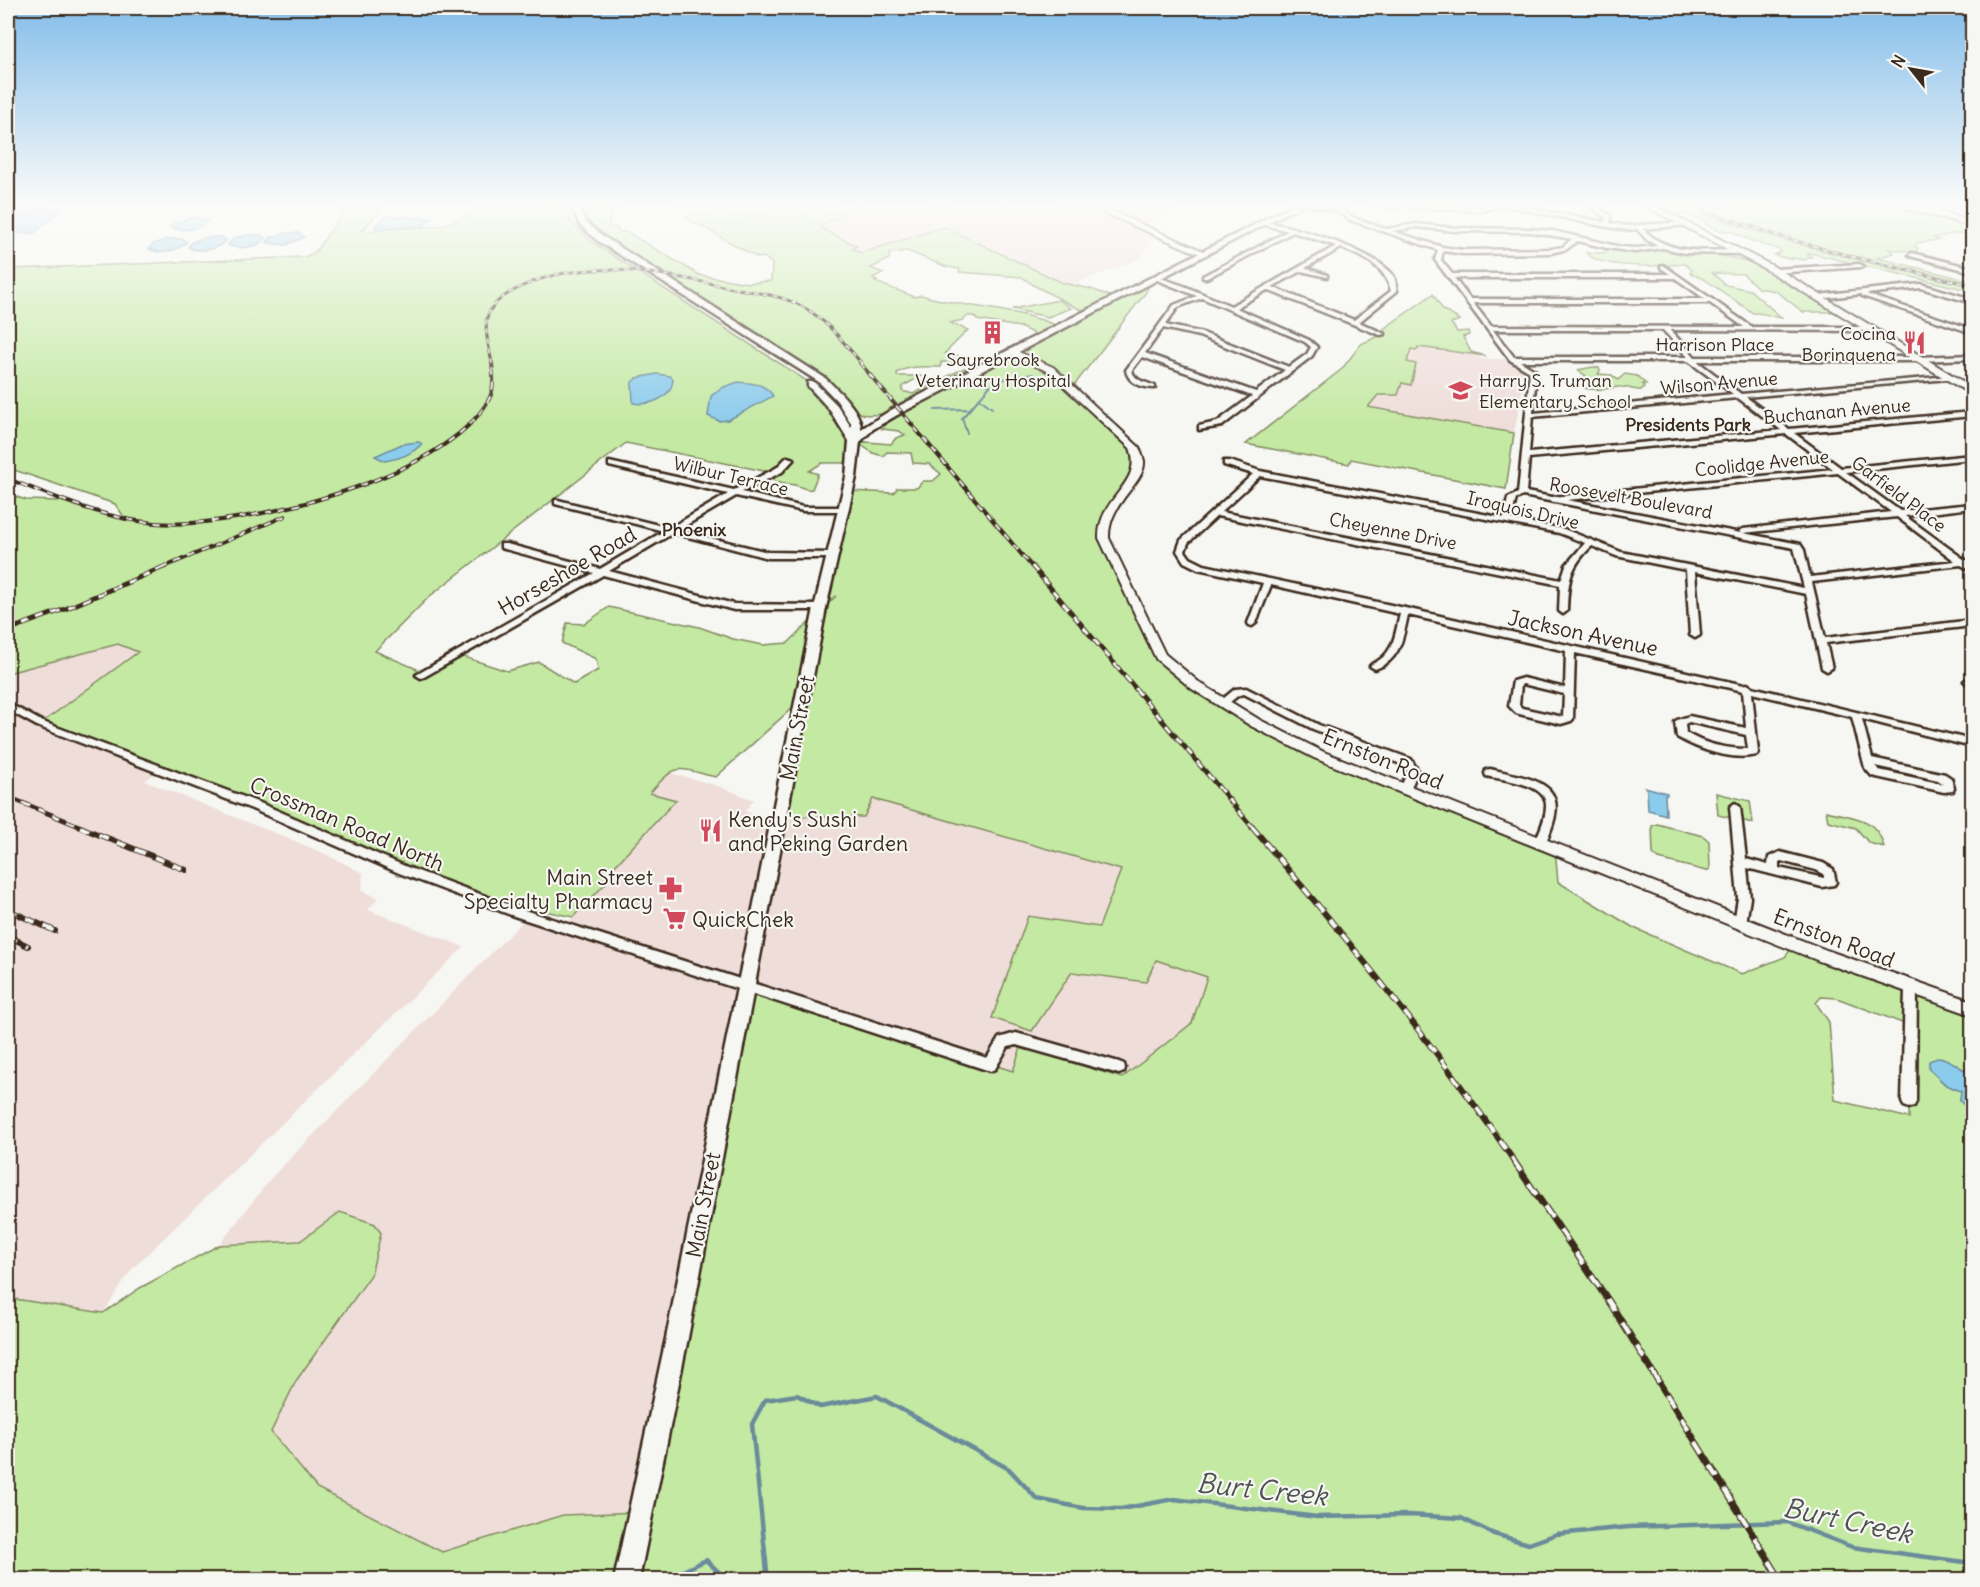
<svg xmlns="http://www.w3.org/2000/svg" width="1980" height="1587" font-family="Delius,sans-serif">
<rect width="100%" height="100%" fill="#f6f6f2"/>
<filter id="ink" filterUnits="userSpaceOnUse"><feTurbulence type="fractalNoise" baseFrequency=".0167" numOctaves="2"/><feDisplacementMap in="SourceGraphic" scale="12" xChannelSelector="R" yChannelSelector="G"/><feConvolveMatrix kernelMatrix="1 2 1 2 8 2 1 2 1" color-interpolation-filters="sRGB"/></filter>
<g filter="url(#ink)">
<!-- built -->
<path fill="#efddd9" d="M672,205H838L836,210L853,205H1186L1139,227L1155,237L1139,259L1069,286L960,234L861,253L840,242L691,215Z
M1917,205H1972L1970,216L1972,221Z
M1418,347L1486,356L1477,359H1512L1526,372L1514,433L1368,407L1378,395H1392L1411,349Z
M118,644L138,652L41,724L158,770L145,781L319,851L363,873L362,891L378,898L368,910L464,947L132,1269L103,1313L8,1298V673Z
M667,772L718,786L754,800L745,811L755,815L779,816L872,799L1121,870L1099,927L1028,916L993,1018L1032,1031L1072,971L1146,982L1156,959L1207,977L1192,1023L1122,1078L1022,1047L1013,1072L990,1065L640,1512L563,1515L442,1552L317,1488L271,1432L296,1381L340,1212L300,1241L219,1245L272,1177L528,916L564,927L606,883L614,867L676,800L650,793Z"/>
<!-- green -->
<path fill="#c4e9a3" stroke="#808a60" stroke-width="1.5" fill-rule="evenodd" d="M349,205H384L362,231L440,226L463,218L486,205H563L571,222L592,242L813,385L854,441L891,444L896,438L905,435L899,431L882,429L899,410C869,417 857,420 837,394L610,245L577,214L573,205H623L610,215L609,228L616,227L619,232H627L699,275L748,283L771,281L772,264L764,257L758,258L686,218L692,213L800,218L807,210L842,214L821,226L822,229L857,246L852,248L861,253L944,227L1063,283L1091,289L1115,298L1151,280L1146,292L1072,388L1134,447L1139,460L1102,526L1160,656L1261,726L1555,849L1558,882L1634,928L1742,974L1785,957L1794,945L1972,1008V1074L1961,1068L1929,1069L1946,1085L1961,1091L1960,1101L1972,1113V1579H8V1298L103,1313L140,1288L219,1245L300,1241L340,1212L375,1224L381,1233L371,1275L296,1381L271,1432L317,1488L442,1552L563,1515L640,1512L746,987L1013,1071L1021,1047L1122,1078L1192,1023L1207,977L1156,960L1146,982L1072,972L1032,1031L992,1018L1028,916L1099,927L1121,870L873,799L864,817L779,816L802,699L716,777C677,768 677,761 650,793L676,800L614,867L606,883L573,917L535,909L528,916L40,724L138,652L118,644L8,673V494L26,500L60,501L127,521L115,504L8,468V272L12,269L305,257L315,252ZM907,251L947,267L960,269L959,272L1022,277L1035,286L1087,313L1060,327C1016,307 966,309 921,295L915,297L875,282L877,281L872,278L883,273L871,268L889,259L890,253ZM968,316H974L977,320L1020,327L1041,337L979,369L964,368L913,394L902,391L903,386L921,376H897V373C910,365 926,367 941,367V362L964,363L968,358L945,353L968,330L950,323L963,320ZM673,379L672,382L634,402L632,383ZM855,441L873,453L883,456L887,452L911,453L913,463L929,464L941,474L933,481H923L917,488H897L894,493L848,491L820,608L836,596L788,643L763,645L733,639L699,627L609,607L584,624L567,623L562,643L596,659L598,670L574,684L539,662L507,671L458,655L426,673L375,651L430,596L626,443L769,472C777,489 787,481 798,486C804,488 805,490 812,489L818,474L809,471L822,463H853ZM1821,997L1837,998L1910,1026L1909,1118L1835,1100L1829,1022L1816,1003Z
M1653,205H1891L1972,228V235C1958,231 1949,235 1934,238L1939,240L1917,243L1914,246L1918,248L1916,252L1889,249L1894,253L1877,258L1972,281V283C1912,270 1852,257 1792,239C1763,231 1733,215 1703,213C1791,245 1881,267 1972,286V291L1810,253L1807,254L1812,257L1804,260L1792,258V260L1774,255L1781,252L1780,250L1752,241L1730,231H1720L1705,224L1706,222L1684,214L1671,215Z
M1609,248L1640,252L1663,248L1718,255L1752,262L1834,312H1803L1776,291L1758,288L1743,274L1712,273L1726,285L1750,290L1782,318C1771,317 1764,312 1753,313L1704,279L1690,273L1692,270L1685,264C1663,266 1602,270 1586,253H1604Z
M1433,294L1443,310L1460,320L1451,323L1457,332L1468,331L1469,335L1463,337L1471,352L1486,356L1418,347L1417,350L1411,349L1407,362L1416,364L1411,385L1402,383L1398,395H1378L1368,407L1514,433L1506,489L1351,459L1349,464L1246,444L1342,369L1361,344L1381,335L1378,333Z
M1059,300L1071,308L1048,317L1012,309Z
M1593,367L1599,368L1600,371L1598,374L1612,375L1618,380L1625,374L1637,376L1646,384H1642L1644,387L1641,390C1635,390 1622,386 1618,387C1607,389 1586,393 1576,383L1586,376L1578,370Z
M1716,793L1750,801L1753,823L1718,815Z
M1826,811C1853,818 1876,816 1884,847L1869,843L1856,828L1828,821Z
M1657,824L1703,836L1709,841L1710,869L1706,871L1659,859L1653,854L1652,826Z"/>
<!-- water -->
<path fill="#8bcbec" stroke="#6b8b9a" stroke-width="1.5" d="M65,207L34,233L8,234V210Z
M386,216L432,218L422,226L376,228L375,225Z
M190,218H203L207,221C198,230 182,232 170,227L174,223Z
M286,233H299L304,237L286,245L267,243L270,238Z
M248,235H260L266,238C258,248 239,250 228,245L234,238Z
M208,237H221L226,240C218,250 199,253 188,247L192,242Z
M169,239H182L187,242C178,251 160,255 149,249L153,244Z
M657,374L670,376L673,379C672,398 650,406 633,403L632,382L637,378Z
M738,382C752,384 764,382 773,396L728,420L719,421L708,416L711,396L724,387Z
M419,442L422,444C412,454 400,459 385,461L375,456L402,444Z
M1645,787L1667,793V795H1665L1666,815L1648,810L1647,790Z
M1940,1057C1957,1062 1959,1069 1972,1074V1113L1960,1101L1961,1091L1946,1085L1929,1069V1061Z"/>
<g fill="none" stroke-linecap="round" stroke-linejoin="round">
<!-- stream-far1 -->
<path stroke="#6b8b9a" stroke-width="2" d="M990,386L1009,377L1033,374
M979,398L992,408
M935,410L970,409
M967,433L962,418L990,386L982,381"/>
<!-- stream -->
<path stroke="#6b8b9a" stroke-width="4.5" d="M664,1580L706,1560L727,1580
M753,1580L767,1572L752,1424L765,1400L797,1395L820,1407L877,1396L1009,1469L1037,1499L1083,1508L1121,1509L1174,1499L1317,1517L1409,1515L1461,1518L1494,1534L1529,1544L1557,1534L1629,1527L1787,1522L1852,1547L1972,1563"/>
<defs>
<path id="minor" d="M1305,205H1316L1340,209L1354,218L1386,229L1416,224L1455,228L1531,229L1553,231L1621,247L1635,248L1658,246L1647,240L1637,229L1628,230L1607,227L1502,205H1512L1605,222L1606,218L1588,205H1594L1611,216L1610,223L1628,226L1685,222L1687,225L1643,229C1669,256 1704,250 1739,250L1742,252L1739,254L1685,253L1663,248L1635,252L1607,248L1577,241L1567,249L1551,253L1463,254L1443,251L1441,260L1452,274H1670L1661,268V266L1663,265L1752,327H1868L1871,329L1868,331L1670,330L1695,357H1917L1972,355V359L1917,361H1697L1741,394L1950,376V378L1948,379L1746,397L1789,429L1972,412V416L1794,433L1841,468L1972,455V459L1846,472L1900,511L1972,504V508L1905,516L1965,560H1969L1972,565V571L1961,565L1812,582L1825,638L1972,620V626L1826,643L1832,668L1827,671L1822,668L1806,594L1695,572L1700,635L1695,638L1690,635L1686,570L1616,556L1592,546C1569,567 1568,582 1567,611L1563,614L1559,611L1560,585L1217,516L1188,543L1185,551L1190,558L1204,565L1405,608L1744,685L1747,684L1752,687L1972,740V747L1862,719L1872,758L1945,774L1951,778L1954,788L1953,791L1944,792L1872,776L1865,768L1852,717L1752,693L1758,752L1757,755C1732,761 1699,750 1677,737L1675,722L1677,720L1689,716L1746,728L1743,691L1575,653L1573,719L1571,721L1561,724L1519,714L1516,713L1509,706L1513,681L1523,678L1565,688L1566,651L1408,615C1403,638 1400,661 1375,669L1370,666L1372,664C1394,655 1395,634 1400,614L1271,585L1256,623L1252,626L1249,625L1248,623L1263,583L1198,569L1184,562L1177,551L1181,540L1253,474L1224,465V461H1230L1260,471L1504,518L1508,498L1518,493L1530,372L1510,360L1435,260L1438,250L1350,220L1336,211ZM1416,227L1455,231L1531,232L1572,239L1563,247L1551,249L1463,250L1442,247L1392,231ZM1454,278H1675L1705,299H1470ZM1473,303H1710L1744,327L1491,326ZM1493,330H1663L1688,357H1514ZM1520,361H1688L1733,394L1533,413L1536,371ZM1738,398L1781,430L1529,453L1532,417ZM1786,434L1833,469L1552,497L1526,492L1529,458ZM1838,473L1891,512L1743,529L1739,531L1741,533L1567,500ZM1260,476L1559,533L1585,543L1566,565L1561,580L1221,512ZM1523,496L1794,548L1804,588L1621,552L1564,529L1511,519L1516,499ZM1897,517L1955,561L1810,577L1804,550L1800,544L1743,533ZM1523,684L1564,694L1563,717L1522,708L1519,705L1521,685ZM1689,722L1746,735L1748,749C1726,749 1704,744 1686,733L1685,724ZM1875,766L1938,780L1943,784L1879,770Z
M1377,205H1405L1402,207H1380Z
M1409,205L1482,207L1501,205L1482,211L1412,207Z
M1261,222C1288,223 1381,253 1394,277C1396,281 1396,287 1397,291L1359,322L1385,334L1380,335L1267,290L1236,308L1309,340L1317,347L1312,356L1222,426L1199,430V426L1217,422L1252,396L1142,357L1132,370C1134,381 1146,382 1155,386V388C1143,388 1128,383 1126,370L1174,305L1197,296L1152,278L1155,276L1184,286L1231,306L1336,246L1293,232L1207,278H1203V276L1288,231L1261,224ZM1341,248C1363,257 1385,265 1391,291L1354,320L1272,287L1301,271L1327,277V275L1305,268ZM1202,298L1305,342L1311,347L1307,354L1289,367L1203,333L1165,325L1178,307ZM1163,328L1199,336L1285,370L1256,392L1145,353Z
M1912,253L1972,268V272L1910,256L1909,255Z
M1860,264L1863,266L1862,267L1775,273L1772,271L1775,269Z
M1921,284L1972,299V303L1921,288L1866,294L1972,329V333L1862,296V294L1818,299L1815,297L1818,295Z
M787,457L794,459L782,472L742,492L803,507H846V511H803L736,496L678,530L768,552L832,553L836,556L835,558H768L673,533L609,571L734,604L820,605L823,606V610H734L603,575L424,677L421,678L416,675L594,573L501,548V544H507L600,569L664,531L555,504V500H558L670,528L728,494L609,466V462L734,490L776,468Z
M1972,676V683H1966L1964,681Z
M1246,688L1319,725L1411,759L1418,771L1409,792L1405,793L1400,789L1408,771L1403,765L1313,729L1244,694C1236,694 1231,704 1223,706L1218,703L1235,689Z
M8,703L43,722L260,803L407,867L518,908L987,1058L999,1038L1016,1033L1119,1062L1124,1064L1125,1068L1124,1072L1119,1074L1016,1045L1008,1047L995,1069L990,1071L511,915L399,873L252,809L37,726L8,710Z
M1490,769C1543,781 1574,784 1544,846H1536L1535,843C1539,831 1546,819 1546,806C1547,783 1503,780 1486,776L1485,773L1486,770Z
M1735,803L1740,807L1746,859L1768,865L1769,857L1780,852L1823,863L1833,869L1836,882L1834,885L1822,887L1747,868L1750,898L1746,923L1744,926L1740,928L1736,926L1734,923L1738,898L1730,807ZM1781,861L1816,870L1824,874V878L1779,868V862Z
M1911,983L1915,984L1917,988L1916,1102L1914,1106L1909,1108L1904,1106L1902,1102L1905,988L1907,984Z"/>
<path id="tertiary" d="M1086,205H1094L1106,209L1208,253L1204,255L1187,249Z
M1008,350H1014L1053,367L1139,447C1140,451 1143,456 1144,461C1146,483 1108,502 1109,538L1165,654L1200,683L1260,720L1324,752L1829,951L1972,1001V1015L1819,961L1314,758L1251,726L1192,689L1156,659L1099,538C1098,496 1144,485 1130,448L1047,371L1008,354Z"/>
<path id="secondary" d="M570,205H576L586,222L604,237L825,378C837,389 862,412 861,429L891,410L1293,205H1302L899,414L873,429L860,442L856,477L826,608L688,1338L639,1580H614L666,1338L814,608L846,477L849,441L829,409L808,386V382H814L837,405L851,427V423L837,401L819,382L598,241L580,225Z"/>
<path id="primary" d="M1643,205H1653L1773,266L1972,387V395L1767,270Z"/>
<path id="trunk" d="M1904,205H1917L1972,221V227Z"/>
<path id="motorway" d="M1895,205H1911L1946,215L1941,218Z"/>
</defs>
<!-- minor casing -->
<use href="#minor" stroke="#3b2a1e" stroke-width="5"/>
<!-- tertiary casing -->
<use href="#tertiary" stroke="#3b2a1e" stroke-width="4"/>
<!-- secondary casing -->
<use href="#secondary" stroke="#3b2a1e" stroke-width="5"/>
<!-- primary casing -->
<use href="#primary" stroke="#3b2a1e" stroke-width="4"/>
<!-- trunk casing -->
<use href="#trunk" stroke="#3b2a1e" stroke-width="4"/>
<!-- motorway casing -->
<use href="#motorway" stroke="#3b2a1e" stroke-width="4"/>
<!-- minor -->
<use href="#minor" fill="#f6f6f2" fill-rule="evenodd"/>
<!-- tertiary -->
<use href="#tertiary" fill="#f6f6f2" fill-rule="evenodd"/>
<!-- secondary -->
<use href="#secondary" fill="#f6f6f2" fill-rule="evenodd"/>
<!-- primary -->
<use href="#primary" fill="#f6f6f2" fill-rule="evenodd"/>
<!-- trunk -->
<use href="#trunk" fill="#f6f6f2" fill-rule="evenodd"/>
<!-- motorway -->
<use href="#motorway" fill="#f6f6f2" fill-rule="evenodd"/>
<defs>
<path id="rail-far4" d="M1689,205C1781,240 1876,264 1972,285
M492,364C490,350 483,329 488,315C492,304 505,295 515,290C581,254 664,274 733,288C757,293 782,295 803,307C828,321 844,343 862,364"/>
<path id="rail-far3" d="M860,363L1033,568
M8,479C56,497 104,519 155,523C240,530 448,478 489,399C495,388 493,374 492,363
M162,568L285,516"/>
<path id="rail-far2" d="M1032,566L1253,828
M8,630L65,609L166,566
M8,797L84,828"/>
<path id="rail-far1" d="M80,827L186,870
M1252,827C1344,935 1434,1044 1514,1161
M8,910L55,931
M8,936L28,946"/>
<path id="rail" d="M1513,1160L1610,1303L1781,1580"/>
</defs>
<!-- rail-far4 casing -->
<use href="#rail-far4" stroke="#3b2a1e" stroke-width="3"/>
<!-- rail-far3 casing -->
<use href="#rail-far3" stroke="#3b2a1e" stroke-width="4"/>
<!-- rail-far2 casing -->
<use href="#rail-far2" stroke="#3b2a1e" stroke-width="5"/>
<!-- rail-far1 casing -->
<use href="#rail-far1" stroke="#3b2a1e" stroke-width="6"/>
<!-- rail casing -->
<use href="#rail" stroke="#3b2a1e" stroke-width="7"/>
<!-- rail-far4 -->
<use href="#rail-far4" stroke="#f6f6f2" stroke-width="1.5" stroke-dasharray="5" stroke-linecap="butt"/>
<!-- rail-far3 -->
<use href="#rail-far3" stroke="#f6f6f2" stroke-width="2" stroke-dasharray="7" stroke-linecap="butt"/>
<!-- rail-far2 -->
<use href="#rail-far2" stroke="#f6f6f2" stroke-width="3" stroke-dasharray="8" stroke-linecap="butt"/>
<!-- rail-far1 -->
<use href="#rail-far1" stroke="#f6f6f2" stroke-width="4" stroke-dasharray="10" stroke-linecap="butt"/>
<!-- rail -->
<use href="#rail" stroke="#f6f6f2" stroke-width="4.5" stroke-dasharray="14" stroke-linecap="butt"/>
</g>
</g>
<!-- sky -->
<linearGradient id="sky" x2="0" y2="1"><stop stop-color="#83bdea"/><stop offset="0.48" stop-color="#fbfbf9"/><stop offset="1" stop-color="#fbfbf9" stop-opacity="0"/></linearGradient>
<rect width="1980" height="427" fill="url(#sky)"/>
<!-- icons -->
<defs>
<symbol id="building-bare" viewBox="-9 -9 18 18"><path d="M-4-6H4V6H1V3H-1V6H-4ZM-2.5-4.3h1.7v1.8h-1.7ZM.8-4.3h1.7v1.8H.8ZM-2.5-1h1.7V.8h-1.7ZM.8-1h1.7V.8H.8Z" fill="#d1495b" stroke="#f6f6f2" stroke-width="2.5" paint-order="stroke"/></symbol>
<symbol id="restaurant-bare" viewBox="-9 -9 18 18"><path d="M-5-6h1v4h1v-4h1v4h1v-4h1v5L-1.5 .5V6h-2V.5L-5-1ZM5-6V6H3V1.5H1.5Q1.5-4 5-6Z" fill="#d1495b" stroke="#f6f6f2" stroke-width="2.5" paint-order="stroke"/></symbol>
<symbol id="school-bare" viewBox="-9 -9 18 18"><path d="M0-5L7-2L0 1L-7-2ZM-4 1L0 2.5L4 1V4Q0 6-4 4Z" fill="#d1495b" stroke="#f6f6f2" stroke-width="2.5" paint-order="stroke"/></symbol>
<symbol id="pharmacy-bare" viewBox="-9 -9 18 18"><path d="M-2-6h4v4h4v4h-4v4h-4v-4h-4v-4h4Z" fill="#d1495b" stroke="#f6f6f2" stroke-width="2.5" paint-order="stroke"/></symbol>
<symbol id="supermarket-bare" viewBox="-9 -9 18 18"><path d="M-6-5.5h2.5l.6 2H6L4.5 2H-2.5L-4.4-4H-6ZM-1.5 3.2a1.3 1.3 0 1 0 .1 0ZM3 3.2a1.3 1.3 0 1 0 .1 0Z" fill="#d1495b" stroke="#f6f6f2" stroke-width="2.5" paint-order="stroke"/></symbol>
</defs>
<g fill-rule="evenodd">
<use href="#building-bare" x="976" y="316" width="33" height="33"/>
<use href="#restaurant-bare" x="1898" y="326" width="33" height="33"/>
<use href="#school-bare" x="1444" y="374" width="33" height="33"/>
<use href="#restaurant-bare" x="694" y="814" width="33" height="33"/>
<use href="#pharmacy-bare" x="654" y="872" width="33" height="33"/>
<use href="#supermarket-bare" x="658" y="902" width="33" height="33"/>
</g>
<g text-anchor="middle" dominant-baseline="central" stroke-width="4.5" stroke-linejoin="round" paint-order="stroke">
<!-- far-poi labels -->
<g font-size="18" fill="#3b2a1e" stroke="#f6f6f2" text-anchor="end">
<text x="1896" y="333">Cocina<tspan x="1896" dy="21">Borinquena</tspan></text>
<text x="993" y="359" text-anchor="middle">Sayrebrook<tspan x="993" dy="21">Veterinary Hospital</tspan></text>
<text x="1479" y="380" text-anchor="start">Harry S. Truman<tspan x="1479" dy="21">Elementary School</tspan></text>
</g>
<!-- far-street labels -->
<g font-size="18" fill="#3b2a1e" stroke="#f6f6f2">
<text x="1715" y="344">Harrison Place</text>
<text transform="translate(1719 383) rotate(-5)">Wilson Avenue</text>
<text transform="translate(1837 411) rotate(-5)">Buchanan Avenue</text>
<text transform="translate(1762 463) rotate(-6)">Coolidge Avenue</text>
<text transform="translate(731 476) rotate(13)">Wilbur Terrace</text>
<text transform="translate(1899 494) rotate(37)">Garfield Place</text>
<text transform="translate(1631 498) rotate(10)">Roosevelt Boulevard</text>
<text transform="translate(1523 510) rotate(13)">Iroquois Drive</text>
<text transform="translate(1393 531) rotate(11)">Cheyenne Drive</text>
</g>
<!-- far-neighbourhood labels -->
<g font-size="18" font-weight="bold" fill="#3b2a1e" stroke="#f6f6f2">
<text x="1688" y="424">Presidents Park</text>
<text x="694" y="529">Phoenix</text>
</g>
<!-- street labels -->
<g font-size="21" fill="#3b2a1e" stroke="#f6f6f2">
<text transform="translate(567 571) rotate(-30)">Horseshoe Road</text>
<text transform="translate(1583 633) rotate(12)">Jackson Avenue</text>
<text transform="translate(797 728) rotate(-79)">Main Street</text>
<text transform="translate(1383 759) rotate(22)">Ernston Road</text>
<text transform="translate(347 824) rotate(23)">Crossman Road North</text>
<text transform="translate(1834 938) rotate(21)">Ernston Road</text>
<text transform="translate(703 1205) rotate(-79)">Main Street</text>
</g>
<!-- poi labels -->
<g font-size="21" fill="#3b2a1e" stroke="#f6f6f2" text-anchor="start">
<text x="728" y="819">Kendy's Sushi<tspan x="728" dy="24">and Peking Garden</tspan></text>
<text x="653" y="877" text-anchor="end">Main Street<tspan x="653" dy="24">Specialty Pharmacy</tspan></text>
<text x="692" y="919">QuickChek</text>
</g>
<!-- near-water labels -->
<g font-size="27" font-style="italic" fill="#4f5252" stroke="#f6f6f2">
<text transform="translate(1262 1489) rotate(6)">Burt Creek</text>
<text transform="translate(1848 1520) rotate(12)">Burt Creek</text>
</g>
</g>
<!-- margin -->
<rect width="1980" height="1587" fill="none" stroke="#f6f6f2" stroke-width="30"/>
<rect x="15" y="15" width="1950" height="1557" fill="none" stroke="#3b2a1e" stroke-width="2" filter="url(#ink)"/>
<!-- north arrow -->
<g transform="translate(1911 69) rotate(301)" stroke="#f6f6f2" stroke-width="4.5" paint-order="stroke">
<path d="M0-4.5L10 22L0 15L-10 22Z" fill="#3b2a1e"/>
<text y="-9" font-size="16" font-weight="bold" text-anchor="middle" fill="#3b2a1e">N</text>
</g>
</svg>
